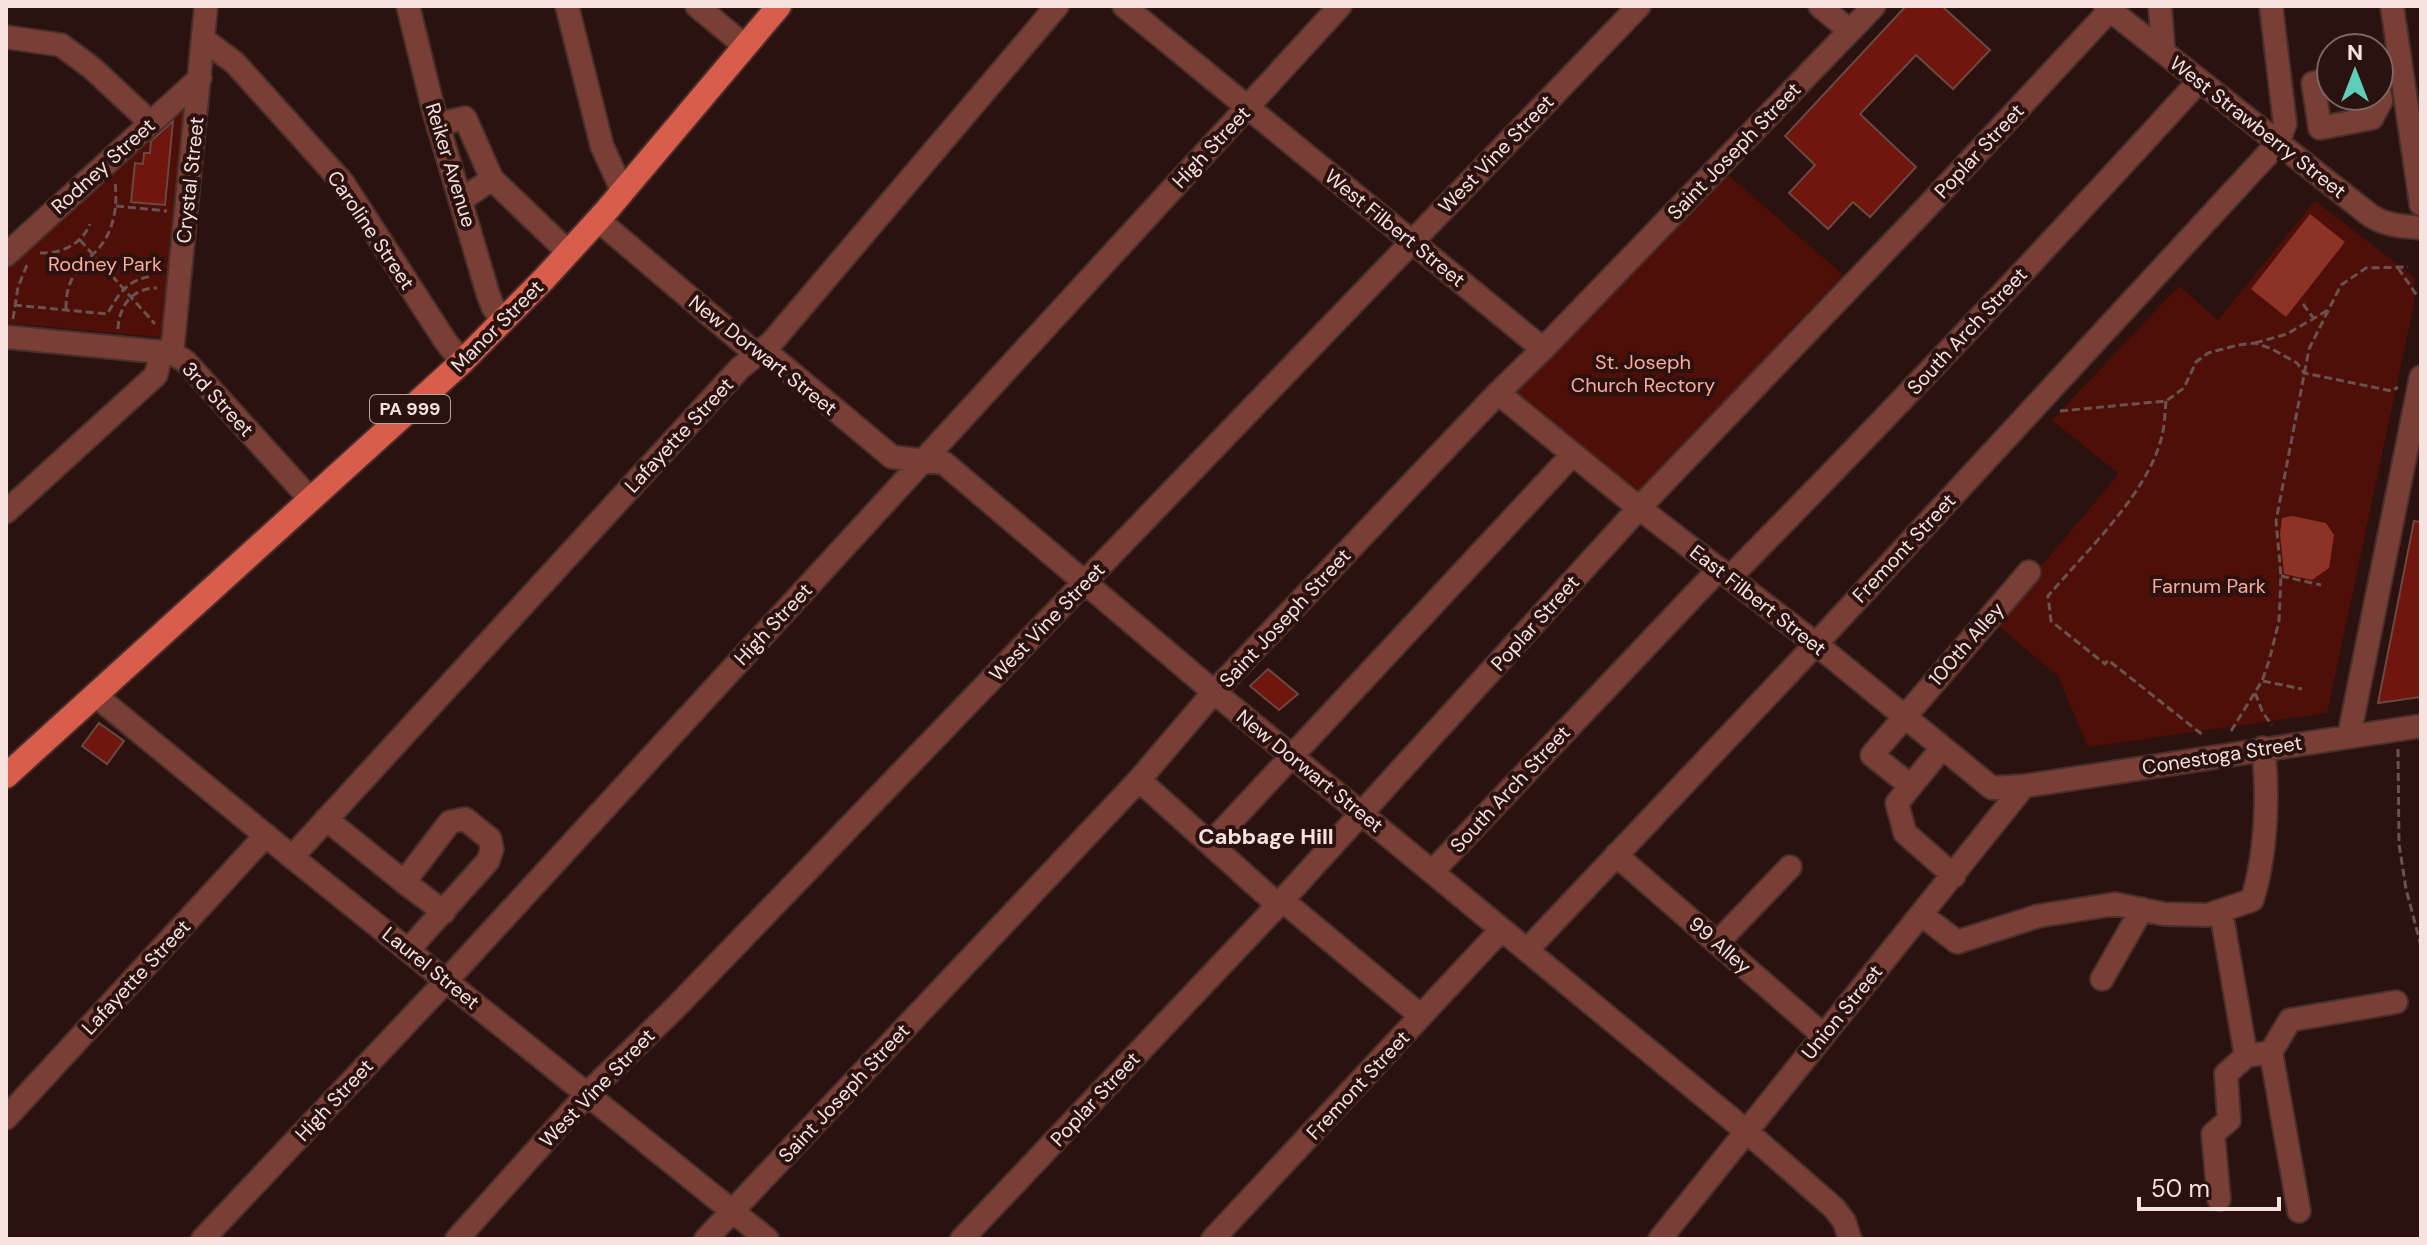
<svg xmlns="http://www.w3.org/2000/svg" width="2427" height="1245" font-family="'DM Sans',sans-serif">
<rect width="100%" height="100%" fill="#2c120e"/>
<!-- green -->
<path fill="#4e0f08" d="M189,105L168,338L6,323V261L174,109Z
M1728,175L1843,275L1638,493L1516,391Z
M2315,201L2414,277V304L2327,713L2088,747L2058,676L1994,622L2119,474L2052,420L2179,286L2218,320Z"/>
<!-- water -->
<path fill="#8d3227" d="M2310,214L2345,242L2286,317L2251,289Z
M2292,516L2326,523L2334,535L2329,568L2312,580L2284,574L2280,534L2282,518Z"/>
<!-- building -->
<path fill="#70160d" stroke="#684944" stroke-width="2" d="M1906,6H1942L1990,50L1953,89L1916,55L1860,114L1916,167L1870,217L1853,202L1828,229L1789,193L1815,165L1785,136Z
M173,121L165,205L131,202L135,163L143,164L144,153H150L151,141Z
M2414,521L2421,522V697L2378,703Z
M1268,669L1298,694L1279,710L1250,686Z
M99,723L124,741L107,764L82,746Z"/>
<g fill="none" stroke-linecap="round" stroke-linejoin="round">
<defs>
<path id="minor" d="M408,6L433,108L488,294L493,307L503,321
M567,6L602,146L622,190
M697,6L745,46
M1124,6L1543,349
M1820,6L1850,31
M2105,6L2371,216C2387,226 2403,226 2421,228
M2392,6L2421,204
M6,37L61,45L92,68L151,123
M203,39L235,63L343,183L446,342L462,362
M2160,49L2163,46L2160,6
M2379,73L2401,70
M2331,80L2313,83L2320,128L2372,118L2381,101L2379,89
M438,124L465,118L492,179
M461,200L492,179L568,252
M598,220L749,348L771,356L892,457L944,463L1214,692L1746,1131L1834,1208L1844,1221L1850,1239
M6,255L200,78
M6,337L172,353L185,361L310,499
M172,353L206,6
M1498,393L1639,508L1816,644L1992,788L2024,786L2421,726
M6,512L156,375L161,352
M1730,577C1890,415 2046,249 2199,81
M96,696L292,857L767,1239
M2349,736L2421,377
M1942,748L1897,803L1905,833L1954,876
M1139,780L1278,905
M1911,786L1872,755L2029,572
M326,819L404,882
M1210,844L1573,454
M1616,855L1823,1035
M292,857L740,368L772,342L1057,6
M1433,871L1719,569
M1282,900L1421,1016
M2221,911L2246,1056L2271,1052L2290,1020L2396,1002
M1922,915L1957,942L2038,916L2115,904L2164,914L2208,915L2252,900C2266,857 2269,793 2263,748
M1717,943L1790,867
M409,949L488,861L492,849L490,839L465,819L450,822L404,882L444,912
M1527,950L1816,644L2278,143L2285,124L2271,6
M2102,979L2142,909
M2271,1052L2299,1211
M6,1118L266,835
M2219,1199L2213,1134L2229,1120L2226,1074L2246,1056
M203,1239L447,980L1340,6
M457,1239L587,1094L677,1006L1639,6
M706,1239L1139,780L1214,692L1498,393L1543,349L1874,6
M962,1239L1278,905L1639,508L1926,208L2110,10
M1213,1239L1501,930
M1660,1239L2024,786"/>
<path id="major" d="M6,776L462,362L545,278L607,210L779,6"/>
</defs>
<!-- minor casing -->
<use href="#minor" stroke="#482f2b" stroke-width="26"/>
<!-- major casing -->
<use href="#major" stroke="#482f2b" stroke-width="28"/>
<!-- path -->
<path stroke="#6a524e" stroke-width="3" stroke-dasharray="8 4" stroke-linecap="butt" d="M116,206L167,211
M80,240L155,324
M40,253C61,254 81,245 90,224
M2398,268L2418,297
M2303,304L2314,319
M14,305L107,314C120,293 125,281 152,276
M66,309C66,276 78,271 98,249C114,231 118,206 115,182
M13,319L18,287L27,265
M118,329C119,306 132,288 157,288
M2255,343L2287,334L2328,310
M2166,401C2165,411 2165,421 2163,431C2152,490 2086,551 2048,596L2051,621L2105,664L2108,660L2204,736
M2060,411L2166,401L2184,388L2196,362L2208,353L2238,345L2255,343L2272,349L2297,363L2304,373L2392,391L2398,387
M2281,576L2321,585
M2263,681L2302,689
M2255,693L2263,713L2272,725
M2231,731L2262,681L2269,661L2279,621L2281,576L2276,521L2309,349L2341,285L2366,268L2408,267
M2398,749L2399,844L2406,889L2421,946"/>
<!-- minor -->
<use href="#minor" stroke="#793f36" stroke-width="22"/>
<!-- major -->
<use href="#major" stroke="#d85d4d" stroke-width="24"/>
</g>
<g text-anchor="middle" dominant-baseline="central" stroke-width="8" stroke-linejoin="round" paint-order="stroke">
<!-- shield labels -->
<rect fill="#2c120e" stroke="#b9a4a0" stroke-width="2" x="370" y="395" width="80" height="28" rx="6"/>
<g font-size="18" font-weight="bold" fill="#f6e2df">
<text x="410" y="409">PA 999</text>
</g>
<!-- street labels -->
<g font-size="20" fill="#f6e2df" stroke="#2c120e">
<text transform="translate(2258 127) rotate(38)">West Strawberry Street</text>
<text transform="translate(1211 147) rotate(-47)">High Street</text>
<text transform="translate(1734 151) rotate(-46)">Saint Joseph Street</text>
<text transform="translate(1979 151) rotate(-47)">Poplar Street</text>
<text transform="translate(1496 154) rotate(-46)">West Vine Street</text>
<text transform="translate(451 165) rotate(73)">Reiker Avenue</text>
<text transform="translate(103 166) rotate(-42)">Rodney Street</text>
<text transform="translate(190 180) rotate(-84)">Crystal Street</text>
<text transform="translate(1395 228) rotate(39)">West Filbert Street</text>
<text transform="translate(371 230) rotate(56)">Caroline Street</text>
<text transform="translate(497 326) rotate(-45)">Manor Street</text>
<text transform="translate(1967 331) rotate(-47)">South Arch Street</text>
<text transform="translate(763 355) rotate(38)">New Dorwart Street</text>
<text transform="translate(218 399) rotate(47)">3rd Street</text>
<text transform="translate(679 435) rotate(-47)">Lafayette Street</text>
<text transform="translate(1904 548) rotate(-47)">Fremont Street</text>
<text transform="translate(1758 600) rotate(38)">East Filbert Street</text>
<text transform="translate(1285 618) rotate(-47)">Saint Joseph Street</text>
<text transform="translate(1047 622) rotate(-46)">West Vine Street</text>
<text transform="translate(1535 623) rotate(-48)">Poplar Street</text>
<text transform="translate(773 624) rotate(-47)">High Street</text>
<text transform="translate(1966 644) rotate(-49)">100th Alley</text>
<text transform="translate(2222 755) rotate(-9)">Conestoga Street</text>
<text transform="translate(1310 771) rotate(39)">New Dorwart Street</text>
<text transform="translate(1510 789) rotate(-47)">South Arch Street</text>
<text transform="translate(1720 945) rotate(41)">99 Alley</text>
<text transform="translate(431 968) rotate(39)">Laurel Street</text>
<text transform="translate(136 977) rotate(-47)">Lafayette Street</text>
<text transform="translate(1842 1012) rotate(-51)">Union Street</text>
<text transform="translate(1358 1085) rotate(-47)">Fremont Street</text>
<text transform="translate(597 1088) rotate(-46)">West Vine Street</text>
<text transform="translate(844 1093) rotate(-47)">Saint Joseph Street</text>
<text transform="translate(1095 1099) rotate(-47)">Poplar Street</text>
<text transform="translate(334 1100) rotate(-47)">High Street</text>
</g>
<!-- park labels -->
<g font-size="20" fill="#f9ac9f" stroke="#2c120e">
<text x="105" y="264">Rodney Park</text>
<text x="1643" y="362">St. Joseph<tspan x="1643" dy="23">Church Rectory</tspan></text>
<text x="2209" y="586">Farnum Park</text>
</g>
<!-- neighbourhood labels -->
<g font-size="22" font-weight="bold" fill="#f6e2df" stroke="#2c120e">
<text x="1266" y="836">Cabbage Hill</text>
</g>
</g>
<!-- border -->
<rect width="2427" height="1245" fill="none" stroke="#f6e2df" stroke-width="16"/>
<!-- north arrow -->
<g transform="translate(2355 72)"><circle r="38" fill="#2c120e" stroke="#7d6562" stroke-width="2"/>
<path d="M0-6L14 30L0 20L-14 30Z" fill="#5cceba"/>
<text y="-12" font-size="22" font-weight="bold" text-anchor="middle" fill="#f6e2df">N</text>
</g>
<!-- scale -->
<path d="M2139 1197v12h140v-12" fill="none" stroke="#f6e2df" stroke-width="4"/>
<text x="2151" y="1197" font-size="24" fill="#f6e2df" stroke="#2c120e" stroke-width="6" paint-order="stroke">50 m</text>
</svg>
